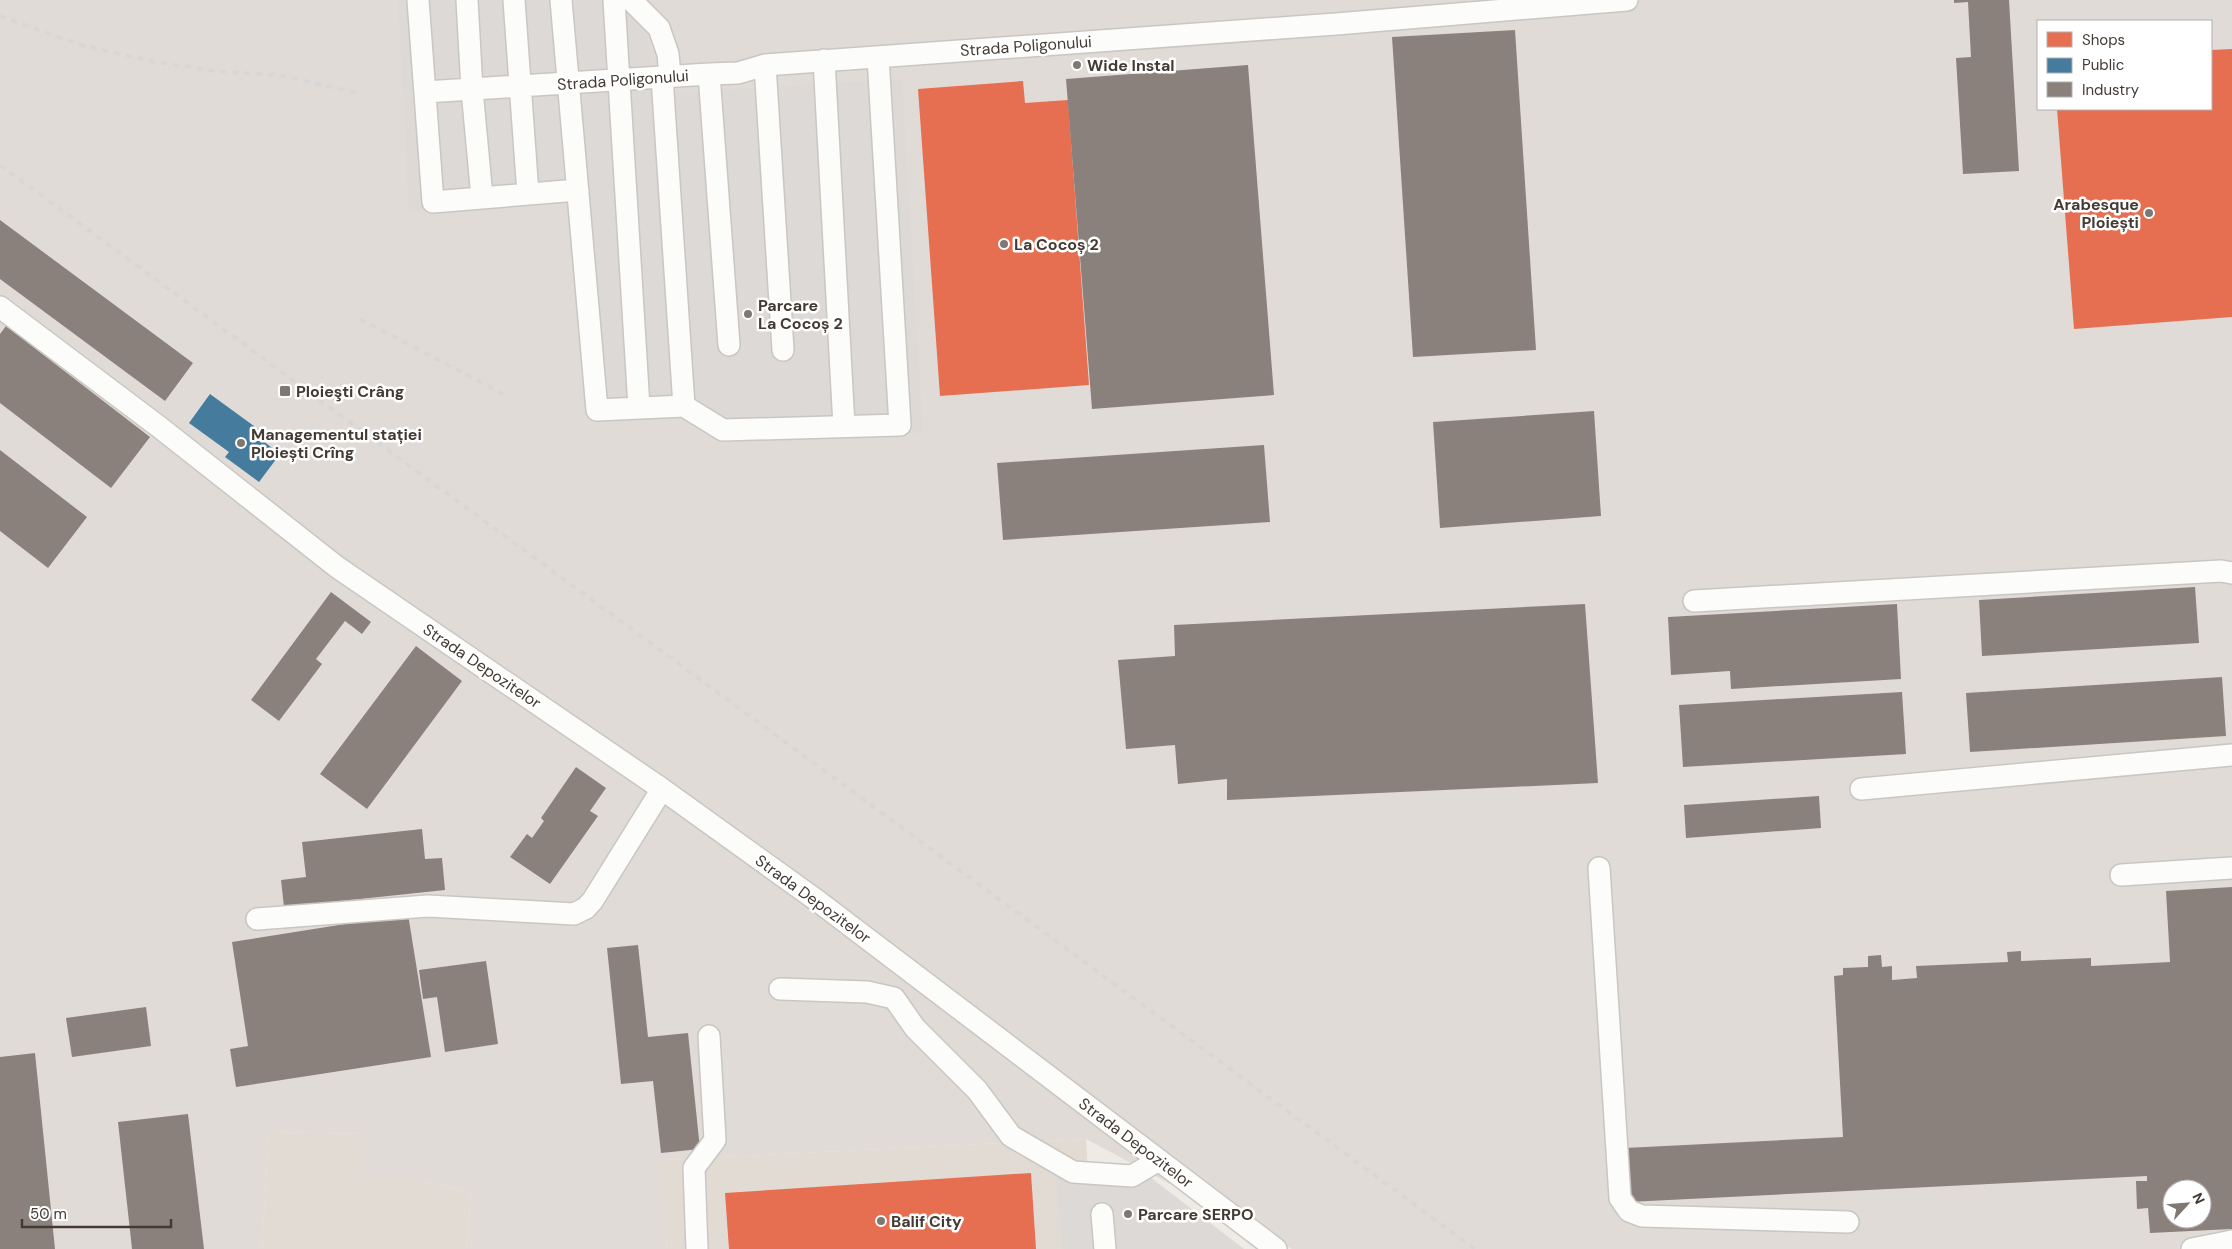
<svg xmlns="http://www.w3.org/2000/svg" width="2232" height="1249" font-family="'DM Sans',sans-serif">
<rect width="100%" height="100%" fill="#eeeae6"/>
<!-- residential -->
<path fill="#e2dbd3" d="M269,1132L366,1134L419,1180L471,1193L466,1249H262Z
M1086,1139L1092,1249H667L661,1160Z"/>
<!-- industrial -->
<path fill="#e1dbd7" fill-rule="evenodd" d="M0,0H2232V1249H1292L1086,1139L662,1160L667,1249H466L471,1193L419,1180L363,1176L366,1134L269,1132L262,1249H0ZM2038,21H2211V109H2038ZM2172,1189H2202V1219H2172Z"/>
<!-- parking -->
<path fill="#ddd9d6" d="M398,0H617L649,34L652,94L902,79L923,433L719,439L679,417H590L567,200L409,211Z
M1150,1177L1244,1249H1062L1056,1178Z"/>
<!-- shops -->
<path fill="#e76f51" d="M2232,49V317L2074,329L2057,109H2211V50Z
M1023,81L1025,103L1068,100L1089,385L940,396L918,89Z
M1031,1173L1036,1249H729L725,1193Z"/>
<!-- public -->
<path fill="#457b9d" d="M210,394L258,429L254,434L280,454L259,482L225,457L229,452L189,423Z"/>
<!-- industry -->
<path fill="#8a817c" fill-rule="evenodd" d="M1954,0H2009L2019,171L1963,174L1956,58L1971,57L1968,2L1954,3Z
M1515,30L1536,350L1413,357L1392,37Z
M1248,65L1274,395L1092,409L1066,79Z
M0,220L193,363L165,401L0,279Z
M6,326L150,437L111,488L0,403V334Z
M1594,411L1601,516L1440,528L1433,422Z
M1264,445L1270,522L1003,540L997,463Z
M0,450L87,517L48,568L0,531Z
M2195,587L2199,643L1982,656L1979,600Z
M331,592L371,622L362,634L345,621L316,659L322,664L279,721L251,700Z
M1585,604L1598,783L1227,800V779L1178,784L1175,745L1126,749L1118,660L1175,656L1174,625Z
M1897,604L1901,679L1731,689L1730,671L1671,675L1668,617Z
M416,646L462,681L367,809L320,774Z
M2222,677L2226,736L1970,752L1966,693Z
M1902,692L1906,754L1683,767L1679,705Z
M576,767L606,788L590,811L598,816L550,884L510,857L527,834L532,838L544,821L541,818Z
M1819,796L1821,828L1686,838L1684,805Z
M422,829L425,859L442,858L445,890L284,907L281,880L306,877L302,842Z
M2232,887V1229L2150,1233L2148,1208L2137,1209L2136,1181H2147V1176L1628,1202L1625,1148L1843,1137L1834,976L1843,975V968L1868,967V956L1881,955L1882,967L1892,966V980L1917,978L1916,966L2008,962L2007,952L2021,951V961L2091,958V966L2170,962L2166,891ZM2172,1189H2202V1219H2172Z
M408,914L431,1057L236,1087L230,1049L248,1046L232,942Z
M638,945L648,1037L688,1033L700,1149L661,1153L653,1081L621,1084L607,948Z
M486,961L498,1044L445,1052L437,997L423,999L419,970Z
M146,1007L151,1046L72,1057L66,1018Z
M35,1053L55,1249H0V1057Z
M188,1114L204,1249H132L118,1122Z"/>
<g fill="none" stroke-linecap="round" stroke-linejoin="round">
<defs>
<path id="minor" d="M418,0L433,202L578,190
M467,0L472,90L482,197
M514,0L528,194
M561,0L597,410L684,406L723,430L900,425L878,57
M614,0L639,407
M631,0L659,28L668,54L670,76
M824,60L844,426
M765,65L783,350
M709,74L729,345
M662,77L684,406
M425,92L709,74L738,73L765,65L1336,24L1627,0
M0,307L158,426L337,567L662,789L819,902L1276,1249
M1694,601L2221,571L2232,573
M1861,789L2232,755
M1599,868L1620,1198L1629,1211L1642,1216L1848,1222
M2121,875L2232,868
M257,919L428,906L574,914L586,908L593,900L662,789
M780,989L867,992L894,998L915,1028L977,1090L1011,1136L1073,1172L1132,1176L1159,1160
M1102,1214L1105,1249
M697,1249L694,1168L715,1140L709,1036
M2192,1249L2232,1241"/>
</defs>
<!-- minor casing -->
<use href="#minor" stroke="#cac6c2" stroke-width="24"/>
<!-- minor -->
<use href="#minor" stroke="#fcfcfb" stroke-width="21"/>
<!-- rail -->
<path stroke="#d8d7d7" stroke-width="4" stroke-dasharray="6 6" stroke-linecap="butt" d="M0,16L84,46L151,61L214,71L278,75L363,94
M0,165L1475,1249
M360,319L505,395"/>
</g>
<!-- markers -->
<g fill="#7f7872" stroke="#fff" stroke-width="2">
<circle cx="1077" cy="65" r="5"/>
<circle cx="2149" cy="213" r="5"/>
<circle cx="1004" cy="244" r="5"/>
<circle cx="748" cy="314" r="5"/>
<rect x="279" y="385" width="12" height="12" rx="2.5"/>
<circle cx="241" cy="443" r="5"/>
<circle cx="1128" cy="1214" r="5"/>
<circle cx="881" cy="1221" r="5"/>
</g>
<g text-anchor="middle" dominant-baseline="central" stroke-width="5" stroke-linejoin="round" paint-order="stroke">
<!-- street labels -->
<g font-size="16" fill="#433a34" stroke="#fff">
<text transform="translate(1026 46) rotate(-4)">Strada Poligonului</text>
<text transform="translate(623 80) rotate(-4)">Strada Poligonului</text>
<text transform="translate(482 666) rotate(34)">Strada Depozitelor</text>
<text transform="translate(813 899) rotate(36)">Strada Depozitelor</text>
<text transform="translate(1136 1143) rotate(37)">Strada Depozitelor</text>
</g>
<!-- poi labels -->
<g font-size="16" font-weight="bold" fill="#433a34" stroke="#fff" text-anchor="start">
<text x="1087" y="65">Wide Instal</text>
<text x="2139" y="204" text-anchor="end">Arabesque<tspan x="2139" dy="18">Ploiești</tspan></text>
<text x="1014" y="244">La Cocoș 2</text>
<text x="758" y="305">Parcare<tspan x="758" dy="18">La Cocoș 2</tspan></text>
<text x="296" y="391">Ploieşti Crâng</text>
<text x="251" y="434">Managementul stației<tspan x="251" dy="18">Ploiești Crîng</tspan></text>
<text x="1138" y="1214">Parcare SERPO</text>
<text x="891" y="1221">Balif City</text>
</g>
</g>
<!-- legend -->
<rect x="2037" y="20" width="175" height="90" fill="#ffffff" stroke="#b4b0ae"/>
<rect x="2047" y="32" width="25" height="15" fill="#e76f51" stroke="#b4b0ae"/>
<text x="2082" y="45" font-size="15" fill="#433a34">Shops</text>
<rect x="2047" y="58" width="25" height="15" fill="#457b9d" stroke="#b4b0ae"/>
<text x="2082" y="70" font-size="15" fill="#433a34">Public</text>
<rect x="2047" y="82" width="25" height="15" fill="#8a817c" stroke="#b4b0ae"/>
<text x="2082" y="95" font-size="15" fill="#433a34">Industry</text>
<!-- north arrow -->
<g transform="translate(2187 1204) rotate(64)"><circle r="24" fill="#ffffff" stroke="#b4b0ae"/>
<path d="M0-4L9 19L0 12L-9 19Z" fill="#7f7872"/>
<text y="-8" font-size="14" font-weight="bold" text-anchor="middle" fill="#433a34">N</text>
</g>
<!-- scale -->
<path d="M22 1219v8h149v-8" fill="none" stroke="#433a34" stroke-width="2.5"/>
<text x="30" y="1219" font-size="15" fill="#433a34" stroke="#ffffff" stroke-width="4" paint-order="stroke">50 m</text>
</svg>
